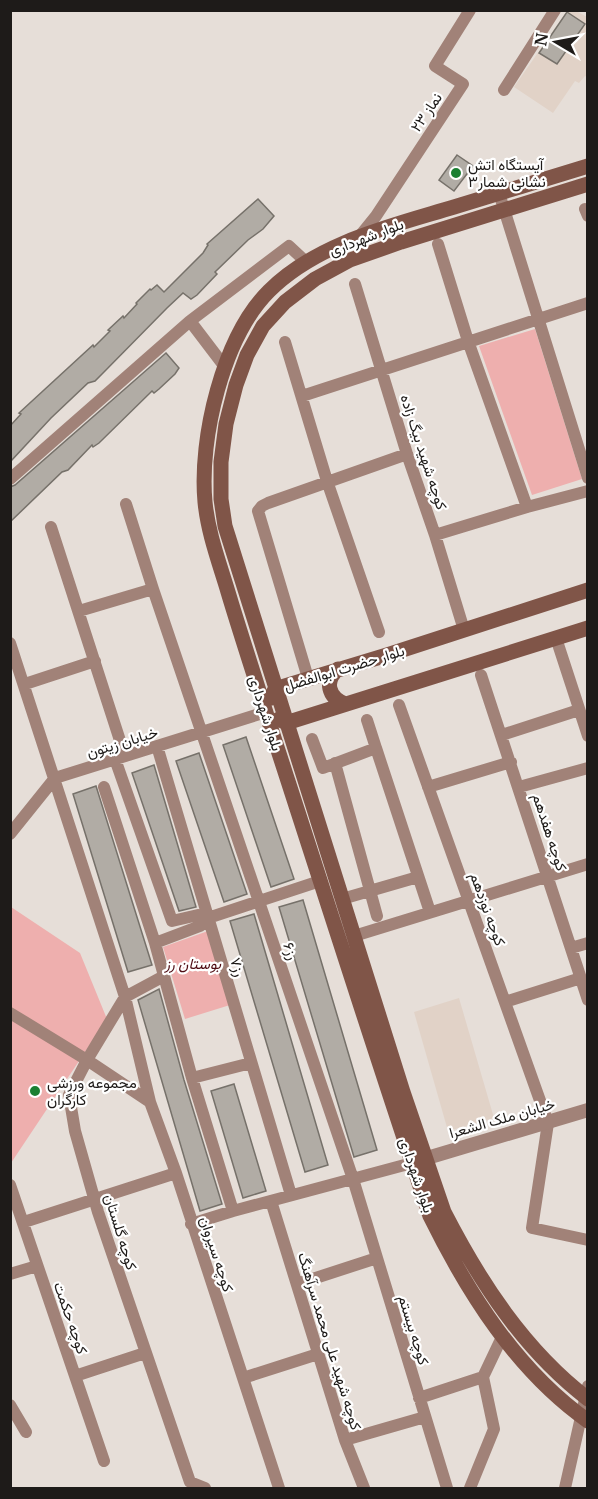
<svg xmlns="http://www.w3.org/2000/svg" width="598" height="1499" font-family="Merriweather,Vazirmatn,serif">
<rect width="100%" height="100%" fill="#e6ded8"/>
<!-- built -->
<path fill="#e1d2c7" d="M567,11H576L587,17V77L585,76L579,83L575,81L553,113L514,87Z
M459,998L494,1118L448,1131L414,1012Z"/>
<!-- green -->
<path fill="#eeafae" d="M535,329L582,479L532,495L479,346Z
M11,907L80,953L107,1019L11,1163Z
M208,931L230,1005L185,1019L163,947Z"/>
<!-- building -->
<path fill="#b1aca5" stroke="#76716a" stroke-width="1.5" d="M567,12L585,24L557,64L539,53Z
M457,155L473,166L454,191L439,180Z
M258,199L274,216L263,229L248,240L215,272L217,274L197,295L191,299L183,293L167,308L104,372L95,381L88,383L51,418L10,462V426L21,414L19,413L93,345L94,347L110,331L108,330L123,316L124,318L137,304L136,303L150,289L151,290L157,285L164,292L203,253L208,245L207,244Z
M166,353L179,368L175,374L159,389L154,393L152,391L99,443L93,447L92,445L68,470L62,472L10,522V487L15,485Z
M246,737L294,879L271,887L223,745Z
M199,753L247,894L224,902L176,761Z
M154,765L196,907L179,911L132,773Z
M96,786L152,965L128,972L73,794Z
M303,900L377,1150L354,1157L279,907Z
M254,914L328,1165L305,1172L230,921Z
M159,989L184,1080L222,1204L200,1211L138,1000Z
M234,1084L266,1191L243,1198L211,1091Z"/>
<g fill="none" stroke-linecap="round" stroke-linejoin="round">
<!-- minor -->
<path stroke="#a18278" stroke-width="12" d="M504,90L555,10
M499,193L588,478
M585,209L588,216
M359,237L376,216L463,84L435,66L470,10
M438,244L468,341L527,507
M355,284L407,454L435,535L464,630
M190,321L289,246L306,262
M285,342L327,481L379,632
M302,396L588,303
M10,479L190,321L225,367
M126,504L153,589L353,1179L447,1488
M51,527L125,756
M435,535L527,507L588,491
M79,611L153,589
M556,638L588,736
M10,643L125,997L150,1102
M481,675L588,1000
M308,678L258,511L262,506L268,503L407,454
M25,684L95,661
M399,705L548,1123L532,1228L588,1240
M367,720L376,748
M502,735L579,710
M312,739L323,768L376,748L430,912
M157,746L291,1195
M115,759L172,921L198,915L208,918
M335,763L377,916
M104,787L155,943L192,1078L233,1211
M428,787L511,762
M519,787L588,768
M10,834L55,778L266,712
M342,899L418,877
M354,936L588,864
M155,943L200,926L208,918L320,881
M571,948L588,943
M164,976L125,997L87,1060L69,1095L75,1131L98,1212L190,1482L205,1488
M505,1002L581,978
M10,1013L87,1060L150,1102L176,1173L279,1488
M192,1078L251,1063
M10,1185L104,1461
M271,1201L345,1440L364,1488
M24,1222L176,1173
M191,1224L233,1211L412,1163
M10,1274L37,1266
M297,1284L377,1258
M75,1376L145,1353
M243,1378L318,1354
M419,1398L483,1377
M10,1405L26,1432
M345,1440L425,1417
M470,1488L494,1429L483,1377L502,1337
M565,1488L588,1386"/>
<!-- tertiary -->
<path stroke="#a18278" stroke-width="14" d="M417,1161L588,1110"/>
<!-- secondary -->
<path stroke="#805548" stroke-width="15" d="M588,166C543,180 499,193 454,207C391,226 317,243 269,291C223,337 199,438 205,502C208,533 219,562 228,592C243,642 260,693 276,744C327,901 377,1059 430,1216C468,1293 517,1371 588,1421
M588,184L401,242L350,260L315,279L285,302L263,326L247,355L236,385L226,424L221,462V499L225,526L403,1092L444,1212C480,1282 524,1350 588,1399
M338,669C324,681 328,697 345,704
M271,698L275,689L387,655L588,590
M279,719L286,723L588,628"/>
</g>
<!-- markers -->
<g fill="#1b7f32" stroke="#fff" stroke-width="2">
<circle cx="456" cy="173" r="6"/>
<circle cx="35" cy="1091" r="6"/>
</g>
<g text-anchor="middle" dominant-baseline="central" stroke-width="4.5" stroke-linejoin="round" paint-order="stroke">
<!-- street labels -->
<g font-size="15" fill="#1e1b19" stroke="#fff">
<text transform="translate(426 112) rotate(-56)">نماز ۲۳</text>
<text transform="translate(366 237) rotate(-21)">بلوار شهرداری</text>
<text transform="translate(424 452) rotate(72)">کوچه شهید بیگ زاده</text>
<text transform="translate(344 668) rotate(-17)">بلوار حضرت ابوالفضل</text>
<text transform="translate(266 713) rotate(72)">بلوار شهرداری</text>
<text transform="translate(122 742) rotate(-17)">خیابان زیتون</text>
<text transform="translate(550 832) rotate(72)">کوچه هفدهم</text>
<text transform="translate(488 909) rotate(70)">کوچه نوزدهم</text>
<text transform="translate(291 951) rotate(71)">رز۶</text>
<text transform="translate(238 967) rotate(74)">رز۷</text>
<text transform="translate(502 1118) rotate(-16)">خیابان ملک الشعرا</text>
<text transform="translate(417 1175) rotate(71)">بلوار شهرداری</text>
<text transform="translate(121 1232) rotate(73)">کوچه گلستان</text>
<text transform="translate(217 1254) rotate(72)">کوچه سیروان</text>
<text transform="translate(71 1318) rotate(71)">کوچه حکمت</text>
<text transform="translate(414 1330) rotate(73)">کوچه بیستم</text>
<text transform="translate(330 1341) rotate(73)">کوچه شهید علی محمد سرآهنگ</text>
</g>
<!-- poi labels -->
<g font-size="15" fill="#1e1b19" stroke="#fff" text-anchor="start">
<text x="468" y="164">آیستگاه اتش<tspan x="468" dy="17">نشانی شمار۳</tspan></text>
<text x="47" y="1082">مجموعه ورزشی<tspan x="47" dy="17">کارگران</tspan></text>
</g>
<!-- park labels -->
<g font-size="15" font-style="italic" fill="#4f0d14" stroke="#fff">
<text x="193" y="963">بوستان رز</text>
</g>
</g>
<!-- border -->
<rect width="598" height="1499" fill="none" stroke="#1e1b19" stroke-width="24"/>
<!-- north arrow -->
<g transform="translate(556 42) rotate(280)" stroke="#ffffff" stroke-width="4.5" paint-order="stroke">
<path d="M0-4.5L10 22L0 15L-10 22Z" fill="#1e1b19"/>
<text y="-9" font-size="16" font-weight="bold" text-anchor="middle" fill="#1e1b19">N</text>
</g>
</svg>
